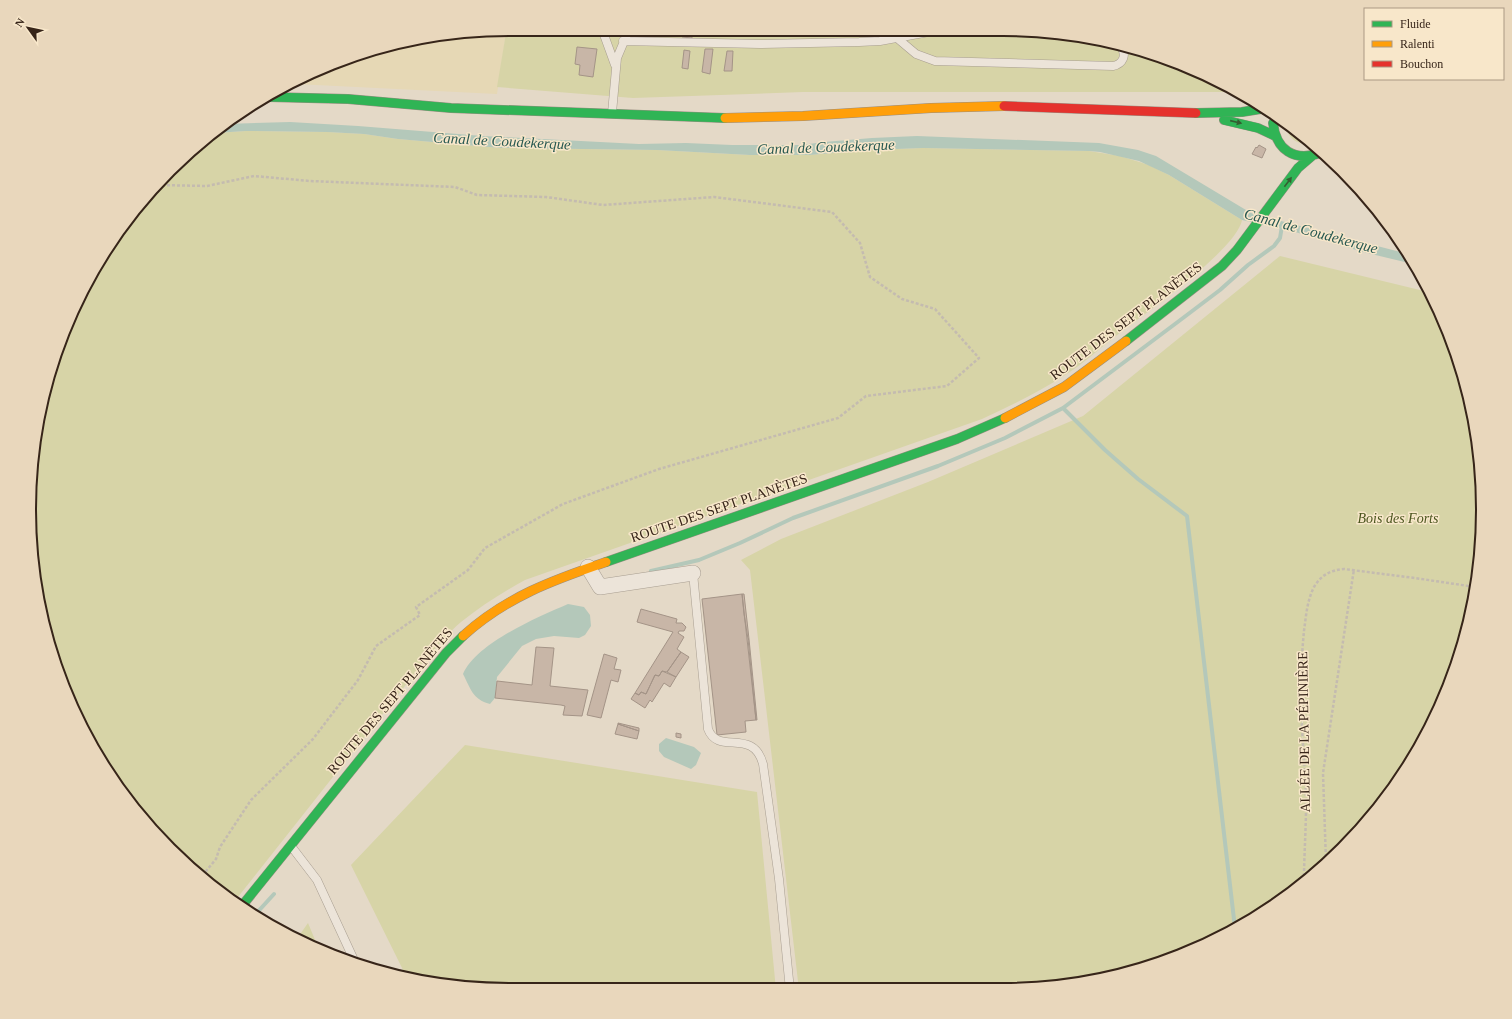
<svg xmlns="http://www.w3.org/2000/svg" width="1512" height="1019" font-family="Georgia,serif">
<rect width="100%" height="100%" fill="#e4d9c7"/>
<!-- farmland -->
<path fill="#e6d8b5" d="M447,33H506L497,94L296,84L355,54Z"/>
<!-- green -->
<path fill="#d7d4a7" fill-rule="evenodd" d="M1002,29L1096,38L1215,79L1239,92H803L633,98L497,87L506,33Z
M1286,123L1309,143C1296,145 1286,137 1286,123Z
M246,131L327,132L364,134L398,139L501,148L657,150L750,155H809L870,150L923,148L1089,151L1120,156L1149,165L1169,175L1242,220C1237,249 1147,312 1121,332C1102,346 1085,363 1065,375C1039,392 1010,406 982,419L525,580C503,592 481,606 461,622C450,631 441,643 431,653L234,902L170,849L93,750L55,664L38,603L30,478L45,385L65,326L128,217L170,170L215,133Z
M1280,256L1428,292L1446,325L1474,416L1483,509L1474,603L1447,693L1402,776L1342,849L1270,909L1187,953L1096,981L1002,990H799L750,570L741,560L781,539L928,482L1083,416ZM1303,646V751L1301,699Z
M465,745L757,792L776,990H510L416,981L407,978L351,865Z
M308,923L318,947L296,940Z"/>
<!-- water -->
<path fill="#b4c8ba" d="M290,122L358,126L483,136L639,144L686,143L732,145H801L824,142L872,138L917,136L1099,143L1138,150L1156,156L1251,213L1281,221L1408,254L1413,264L1363,252L1285,229L1273,227L1242,220L1169,175L1139,161L1100,152L1089,151L923,148L870,150L809,155H750L657,150L501,148L398,139L364,134L327,132L246,131L215,133L225,124Z
M568,604L584,607L590,615L591,626L585,635L579,638L554,636L536,639L522,646L497,677L495,698L490,704C472,699 471,689 463,674C476,643 538,617 568,604Z
M666,738L694,747L701,753L696,765L691,769L664,757L659,751V744Z"/>
<g fill="none" stroke-linecap="round" stroke-linejoin="round">
<!-- stream -->
<path stroke="#b4c8ba" stroke-width="4" d="M1063,408L1105,450L1138,479L1187,516L1235,928
M651,571L699,560L740,543L793,518L938,466L1005,438L1063,408L1179,321L1220,290L1248,265L1274,246L1280,238L1282,226
M254,916L274,894"/>
</g>
<!-- building -->
<path fill="#c8b6a7" stroke="#a49487" d="M682,31H692V38L682,37Z
M706,31H715V36H706Z
M729,31H737V36H729Z
M577,47L597,49L593,77L579,75L580,65L575,64Z
M705,49H713L710,74L702,72Z
M684,50L690,51L688,69L682,68Z
M727,51H733L732,71H724Z
M1259,145L1266,149L1262,158L1252,154L1256,147L1257,148Z
M742,594H744L749,639H748L744,614Z
M742,594L756,720L745,721L746,732L717,735L702,599Z
M641,609L677,619L676,623H682L686,627L684,631H679L678,633L684,637L677,649L681,652L667,672L662,671L659,676L655,675L646,694L641,692L639,695L635,693L673,632L637,622Z
M748,639H749L757,720H756Z
M536,647L554,648L550,686L588,690L582,716L563,715L565,706L561,705L495,698L497,681L532,685Z
M681,652L689,657L676,677L667,672Z
M604,654L617,658L614,669L621,670L618,682L611,680L601,718L587,715Z
M662,671L676,677L670,687L664,683L652,702L650,700L645,708L631,699L635,693L639,695L641,692L646,694L655,675L659,676Z
M618,723L639,728V731L618,724Z
M618,724L639,731L637,739L615,734Z
M676,733L681,734V738L676,737Z"/>
<g fill="none" stroke-linecap="round" stroke-linejoin="round">
<defs>
<path id="lane" d="M990,29L1011,30
M899,30L897,38L916,54L935,61L1113,66C1123,64 1127,55 1121,47
M603,32L615,65
M623,41L760,44L859,42L880,41L945,29
M612,113L617,58L628,32
M693,573L708,729C718,756 753,727 763,764L779,879L790,990
M291,846L317,880L354,960"/>
<path id="street" d="M588,567L600,587L693,573"/>
<path id="fast" d="M269,97L348,99L451,108L725,118
M1196,113L1242,112L1267,108
M1224,120L1258,128L1275,136
M1273,123C1276,150 1294,162 1320,153
M1126,341L1222,266L1237,250L1298,168L1312,156
M606,562L957,439L1005,418
M241,907L446,653L463,636"/>
<path id="slow" d="M725,118L803,116L931,108L1004,106
M1005,418L1064,387L1126,341
M463,636C506,597 553,580 606,562"/>
<path id="jam" d="M1004,106L1196,113"/>
</defs>
<!-- lane casing -->
<use href="#lane" stroke="#a89e91" stroke-width="9"/>
<!-- street casing -->
<use href="#street" stroke="#a89e91" stroke-width="16"/>
<!-- fast casing -->
<use href="#fast" stroke="#988d81" stroke-width="10"/>
<!-- slow casing -->
<use href="#slow" stroke="#988d81" stroke-width="10"/>
<!-- jam casing -->
<use href="#jam" stroke="#988d81" stroke-width="10"/>
<!-- path -->
<path stroke="#c4bbb0" stroke-width="2.5" stroke-dasharray="3 2" stroke-linecap="butt" d="M157,185L207,186L254,176L310,181L455,187L477,195L546,197L603,205L714,197L832,212L860,243L870,277L902,299L935,309L979,358L947,386L866,396L838,418L659,469L563,504L485,548L468,570L416,607L420,615L376,646L358,680L313,739L251,800L220,847L216,859L202,876
M1326,862L1323,773L1354,569
M1304,881C1304,856 1306,830 1306,805C1306,778 1303,752 1302,726C1300,694 1301,662 1304,631C1306,616 1307,601 1314,587C1321,575 1331,570 1344,569L1415,578L1475,587"/>
<!-- lane -->
<use href="#lane" stroke="#ece4d9" stroke-width="8"/>
<!-- street -->
<use href="#street" stroke="#ece4d9" stroke-width="15"/>
<!-- fast -->
<use href="#fast" stroke="#30b455" stroke-width="9"/>
<!-- slow -->
<use href="#slow" stroke="#ff9f0a" stroke-width="9"/>
<!-- jam -->
<use href="#jam" stroke="#e5322d" stroke-width="9"/>
</g>
<!-- one-way arrows -->
<defs><path id="oneway-solid" d="M-6-.8H1V-3.2L6.5 0L1 3.2V.8H-6Z"/></defs>
<g fill="#345e31">
<use href="#oneway-solid" transform="translate(1236 122) rotate(13)"/>
<use href="#oneway-solid" transform="translate(1288 182) rotate(-53)"/>
</g>
<g text-anchor="middle" dominant-baseline="central" stroke-width="3" stroke-linejoin="round" paint-order="stroke">
<!-- street labels -->
<g font-size="14" fill="#372519" stroke="#f8e7ca">
<text transform="translate(1126 321) rotate(-37)">ROUTE DES SEPT PLANÈTES</text>
<text transform="translate(719 508) rotate(-19)">ROUTE DES SEPT PLANÈTES</text>
<text transform="translate(390 701) rotate(-50)">ROUTE DES SEPT PLANÈTES</text>
<text transform="translate(1304 732) rotate(-91)">ALLÉE DE LA PÉPINIÈRE</text>
</g>
<!-- park labels -->
<g font-size="14" font-style="italic" fill="#4b551e" stroke="#f8e7ca">
<text x="1398" y="518">Bois des Forts</text>
</g>
<!-- water labels -->
<g font-size="15" font-style="italic" fill="#275851" stroke="#f8e7ca">
<text transform="translate(502 141) rotate(3)">Canal de Coudekerque</text>
<text transform="translate(826 147) rotate(-2)">Canal de Coudekerque</text>
<text transform="translate(1311 231) rotate(15)">Canal de Coudekerque</text>
</g>
</g>
<!-- crop -->
<path d="M0 0H1512V1019H0ZM509 36H1003A473 473 0 0 1 1476 509V510A473 473 0 0 1 1003 983H509A473 473 0 0 1 36 510V509A473 473 0 0 1 509 36Z" fill="#e9d7bc" fill-rule="evenodd"/>
<path fill="none" stroke="#372519" stroke-width="2" d="M509 36H1003A473 473 0 0 1 1476 509V510A473 473 0 0 1 1003 983H509A473 473 0 0 1 36 510V509A473 473 0 0 1 509 36Z"/>
<!-- legend -->
<rect x="1364" y="8" width="140" height="72" fill="#f8e7ca" stroke="#ab9983"/>
<rect x="1372" y="21" width="20" height="6" fill="#30b455" stroke="#ab9983"/>
<text x="1400" y="28" font-size="12" fill="#372519">Fluide</text>
<rect x="1372" y="41" width="20" height="6" fill="#ff9f0a" stroke="#ab9983"/>
<text x="1400" y="48" font-size="12" fill="#372519">Ralenti</text>
<rect x="1372" y="61" width="20" height="6" fill="#e5322d" stroke="#ab9983"/>
<text x="1400" y="68" font-size="12" fill="#372519">Bouchon</text>
<!-- north arrow -->
<g transform="translate(28 28) rotate(303)" stroke="#f8e7ca" stroke-width="3" paint-order="stroke">
<path d="M0-3L7 15L0 10L-7 15Z" fill="#372519"/>
<text y="-6" font-size="11" font-weight="bold" text-anchor="middle" fill="#372519">N</text>
</g>
</svg>
